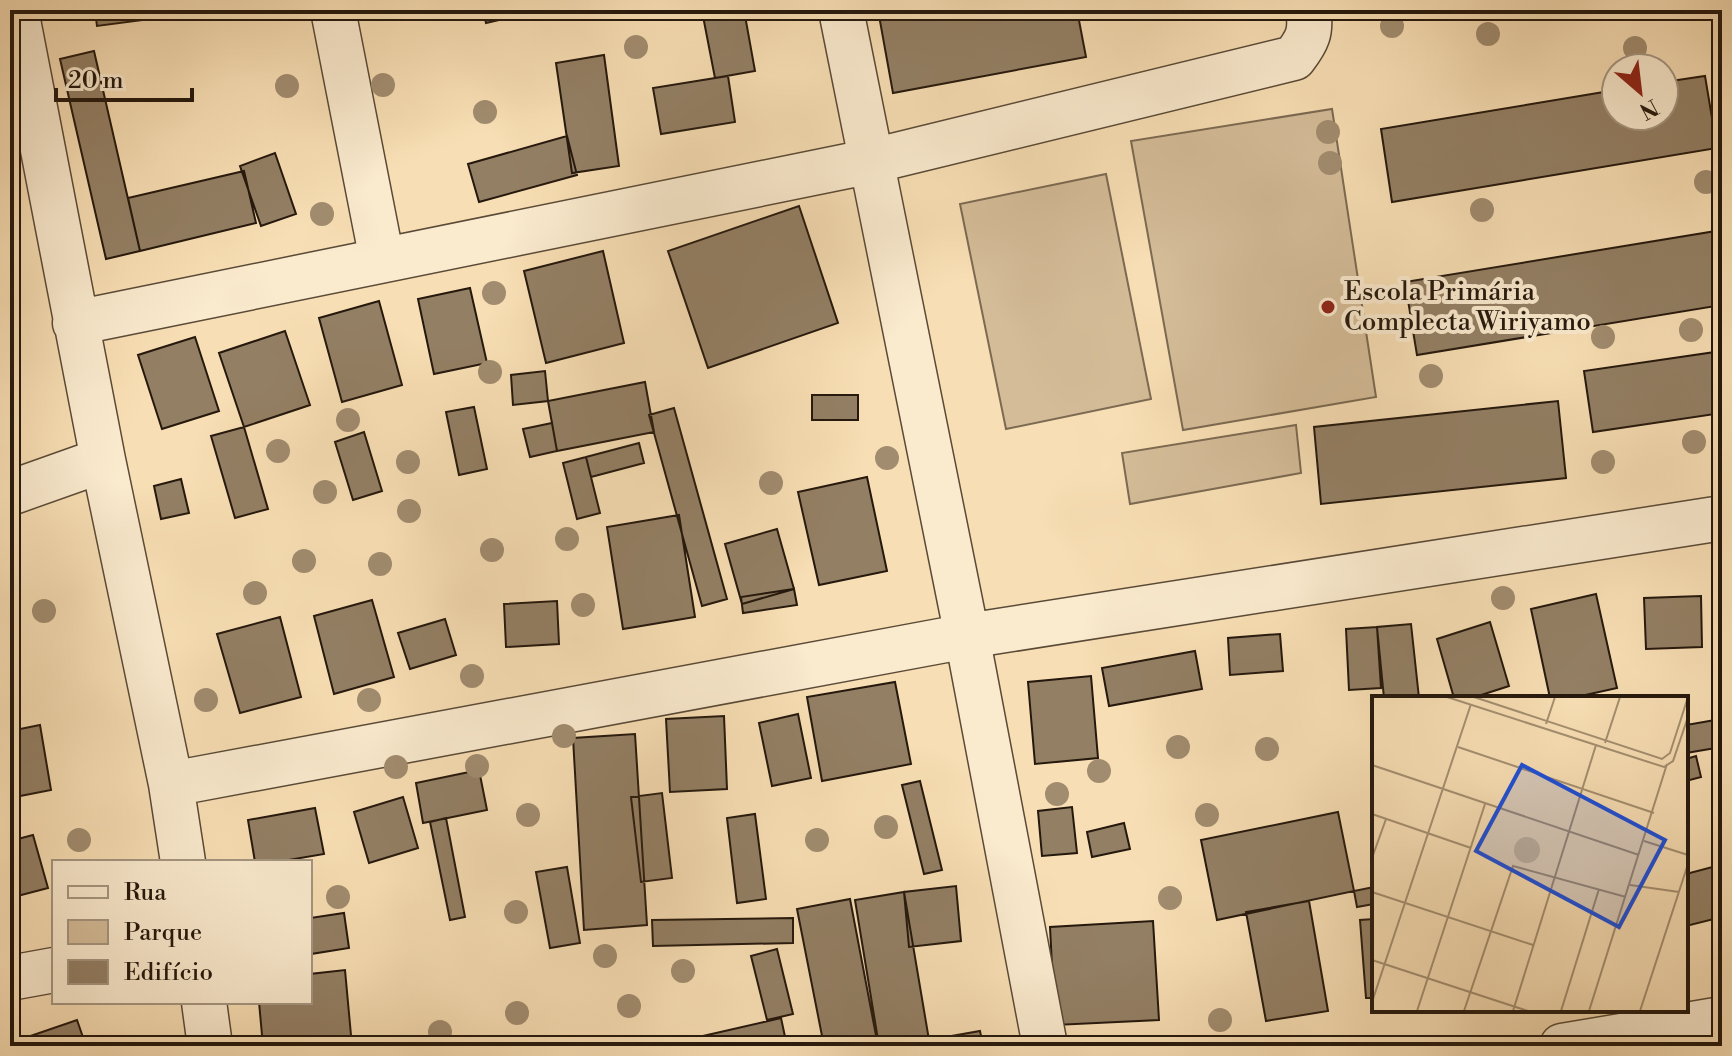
<svg xmlns="http://www.w3.org/2000/svg" width="1732" height="1056" font-family="'Libre Bodoni',serif">
<rect width="100%" height="100%" fill="#f8deb4"/>
<filter id="stains"><feTurbulence type="fractalNoise" baseFrequency=".0025" numOctaves="4"/><feColorMatrix values="0 0 0 0 .2 0 0 0 0 .09 0 0 0 0 .02 0 0 0 .5 -.17"/></filter>
<radialGradient id="worn" r=".72"><stop offset=".6" stop-color="#630" stop-opacity="0"/><stop offset="1" stop-color="#630" stop-opacity=".3"/></radialGradient>
<!-- green -->
<path fill="#d4bc98" stroke="#7c6a52" stroke-width="2" d="M1332,109L1376,397L1183,430L1131,141Z
M1106,174L1151,399L1006,429L960,204Z
M1296,425L1301,473L1130,504L1122,453Z"/>
<!-- building -->
<path fill="#937f64" stroke="#25180d" stroke-width="2" d="M95,10H150L151,19L97,26Z
M483,10H539V11L486,23Z
M744,10L755,71L715,78L702,11Z
M878,10H1077L1086,57L893,93Z
M94,51L140,251L106,259L60,59Z
M604,55L619,166L572,173L556,63Z
M728,76L735,122L661,134L653,88Z
M1705,76L1717,148L1392,202L1381,129L1616,90V116H1664V82Z
M567,136L577,175L479,202L468,164Z
M275,153L296,214L261,226L240,166Z
M244,171L256,223L140,251L128,198Z
M799,206L838,323L708,368L668,251Z
M1722,230V305L1417,355L1405,282Z
M603,251L624,343L546,363L524,271Z
M470,288L487,363L434,374L418,299Z
M379,301L402,385L342,402L319,318Z
M285,331L310,405L244,427L219,353Z
M195,337L219,411L162,429L138,355Z
M1722,351V413L1593,432L1584,371Z
M545,371L548,401L513,405L511,375Z
M645,382L654,432L557,451L548,401Z
M812,395H858V420H812Z
M1558,401L1566,478L1321,504L1314,427Z
M474,407L487,469L459,475L446,412Z
M674,408L727,599L702,606L649,415Z
M552,423L557,451L530,457L523,429Z
M244,427L268,509L235,518L211,436Z
M364,432L382,491L353,500L335,442Z
M639,443L644,463L591,477L586,457Z
M586,457L600,513L577,519L563,463Z
M867,477L887,571L819,585L798,492Z
M181,479L189,513L161,519L154,486Z
M679,515L695,617L623,629L607,527Z
M777,529L794,589L742,604L725,544Z
M794,589L797,605L743,613L741,597Z
M1596,594L1617,688L1572,698H1550L1531,609Z
M1701,596L1702,647L1646,649L1644,598Z
M372,600L394,677L334,694L314,616Z
M557,601L559,644L506,647L504,604Z
M280,617L301,697L240,713L217,634Z
M445,619L456,655L410,669L398,633Z
M1490,622L1509,686L1472,698H1454L1437,639Z
M1411,624L1419,698H1384L1377,627Z
M1377,627L1381,688L1349,690L1346,629Z
M1280,634L1283,671L1230,675L1228,638Z
M1195,651L1202,689L1109,706L1102,668Z
M1091,676L1098,758L1035,764L1028,682Z
M895,682L911,764L822,781L807,697Z
M798,714L811,778L772,786L759,723Z
M724,716L727,789L670,792L666,719Z
M1721,719L1722,747L1686,753V725Z
M40,725L51,790L10,798V731Z
M635,734L647,925L584,930L573,738Z
M1696,756L1701,777L1686,781V759Z
M479,770L487,810L423,823L416,783Z
M920,781L942,870L924,874L902,785Z
M662,793L672,878L641,882L631,797Z
M403,797L418,848L369,863L354,812Z
M1072,807L1077,853L1042,856L1038,811Z
M315,808L324,854L277,862H255L248,820Z
M1338,812L1354,891L1217,920L1201,840Z
M755,814L766,899L737,903L727,818Z
M446,818L465,917L450,920L430,822Z
M1124,823L1130,849L1092,857L1087,832Z
M33,835L48,888L10,898V841Z
M1720,865L1722,872V917L1686,926V874Z
M567,867L580,943L550,948L536,872Z
M956,886L961,941L909,947L904,892Z
M1374,887V904L1357,907L1354,891Z
M904,892L929,1040L895,1046H879L855,900Z
M850,899L878,1046H824L797,909Z
M1309,901L1328,1011L1266,1021L1246,912Z
M344,913L349,948L311,954L310,918Z
M793,918V943L653,946L652,920Z
M1374,919V998H1366L1360,920Z
M1153,921L1159,1020L1055,1025L1050,927Z
M777,949L793,1014L767,1020L751,956Z
M345,970L352,1046H263L259,1002H310V974Z
M781,1018L787,1046H669L668,1044Z
M77,1020L86,1046H10V1043Z
M980,1031L983,1046H895Z"/>
<g fill="none" stroke-linecap="round" stroke-linejoin="round">
<defs>
<path id="minor" d="M16,10L103,460L171,784L183,862
M333,10L382,260
M841,10L967,636L1045,1046
M75,323L872,161L1294,58C1307,41 1312,32 1308,10
M10,493L103,460
M171,784L967,636L1722,518
M10,978L54,970
M204,1002L210,1046
M1562,1046L1722,1019"/>
</defs>
<!-- minor casing -->
<use href="#minor" stroke="#5a4a37" stroke-width="47"/>
<!-- minor -->
<use href="#minor" stroke="#faeace" stroke-width="44"/>
</g>
<!-- trees -->
<g fill="#a18c6f">
<circle cx="1392" cy="26" r="12"/>
<circle cx="1488" cy="34" r="12"/>
<circle cx="636" cy="47" r="12"/>
<circle cx="1635" cy="48" r="12"/>
<circle cx="383" cy="85" r="12"/>
<circle cx="287" cy="86" r="12"/>
<circle cx="485" cy="112" r="12"/>
<circle cx="1328" cy="132" r="12"/>
<circle cx="1330" cy="163" r="12"/>
<circle cx="1706" cy="182" r="12"/>
<circle cx="1482" cy="210" r="12"/>
<circle cx="322" cy="214" r="12"/>
<circle cx="494" cy="293" r="12"/>
<circle cx="1691" cy="330" r="12"/>
<circle cx="1603" cy="337" r="12"/>
<circle cx="490" cy="372" r="12"/>
<circle cx="1431" cy="376" r="12"/>
<circle cx="348" cy="420" r="12"/>
<circle cx="1694" cy="442" r="12"/>
<circle cx="278" cy="451" r="12"/>
<circle cx="887" cy="458" r="12"/>
<circle cx="408" cy="462" r="12"/>
<circle cx="1603" cy="462" r="12"/>
<circle cx="771" cy="483" r="12"/>
<circle cx="325" cy="492" r="12"/>
<circle cx="409" cy="511" r="12"/>
<circle cx="567" cy="539" r="12"/>
<circle cx="492" cy="550" r="12"/>
<circle cx="304" cy="561" r="12"/>
<circle cx="380" cy="564" r="12"/>
<circle cx="255" cy="593" r="12"/>
<circle cx="1503" cy="598" r="12"/>
<circle cx="583" cy="605" r="12"/>
<circle cx="44" cy="611" r="12"/>
<circle cx="472" cy="676" r="12"/>
<circle cx="206" cy="700" r="12"/>
<circle cx="369" cy="700" r="12"/>
<circle cx="564" cy="736" r="12"/>
<circle cx="1178" cy="747" r="12"/>
<circle cx="1267" cy="749" r="12"/>
<circle cx="477" cy="766" r="12"/>
<circle cx="396" cy="767" r="12"/>
<circle cx="1099" cy="771" r="12"/>
<circle cx="1057" cy="794" r="12"/>
<circle cx="528" cy="815" r="12"/>
<circle cx="1207" cy="815" r="12"/>
<circle cx="886" cy="827" r="12"/>
<circle cx="79" cy="840" r="12"/>
<circle cx="817" cy="840" r="12"/>
<circle cx="338" cy="897" r="12"/>
<circle cx="1170" cy="898" r="12"/>
<circle cx="516" cy="912" r="12"/>
<circle cx="605" cy="956" r="12"/>
<circle cx="683" cy="971" r="12"/>
<circle cx="629" cy="1006" r="12"/>
<circle cx="517" cy="1013" r="12"/>
<circle cx="1220" cy="1020" r="12"/>
<circle cx="440" cy="1032" r="12"/>
</g>
<!-- markers -->
<circle fill="#8f2418" stroke="#faeace" stroke-width="3" cx="1328" cy="307" r="8"/>
<g text-anchor="middle" dominant-baseline="central" stroke-width="8" stroke-linejoin="round" paint-order="stroke">
<!-- poi labels -->
<g font-size="26" fill="#25180d" stroke="#faeace" text-anchor="start">
<text x="1344" y="292">Escola Primária<tspan x="1344" dy="30">Complecta Wiriyamo</tspan></text>
</g>
</g>
<!-- overview -->
<g transform="translate(1372 696)">
<rect width="316" height="316" fill="#f8deb4"/>
<path d="M142 154a13 13 0 1 1 26 0a13 13 0 1 1-26 0Z" fill="#d4bc98"/>
<path fill="none" stroke="#a48f71" stroke-width="2" d="M75,1L292,71L301,65L316,21M102,1L290,63L298,57L316,1M174,28L183,1M233,47L248,1M86,51L282,117M0,69L267,159M0,118L99,152M272,145L316,159M0,162L14,123M258,189L307,196M0,196L161,249M0,264L156,315M0,306L99,8M45,315L113,108M92,315L141,170L254,201M141,315L224,49M189,315L227,193M217,315L295,68M268,315L316,168"/>
<path fill="#1d4ed8" fill-opacity="0.15" stroke="#1d4ed8" stroke-width="4" d="M150,69L293,144L247,231L104,155Z"/>
<rect width="316" height="316" fill="none" stroke="#25180d" stroke-width="4"/>
</g>
<!-- margin -->
<rect width="1732" height="1056" fill="none" stroke="#f8deb4" stroke-width="40"/>
<rect x="12" y="12" width="1708" height="1032" fill="none" stroke="#25180d" stroke-width="4"/>
<rect x="20" y="20" width="1692" height="1016" fill="none" stroke="#25180d" stroke-width="2"/>
<!-- legend -->
<rect x="52" y="860" width="260" height="144" fill="#faeace" stroke="#a59681" stroke-width="2"/>
<rect x="68" y="886" width="40" height="12" fill="#faeace" stroke="#a59681" stroke-width="2"/>
<text x="124" y="900" font-size="24" fill="#25180d">Rua</text>
<rect x="68" y="920" width="40" height="24" fill="#d4bc98" stroke="#a59681" stroke-width="2"/>
<text x="124" y="940" font-size="24" fill="#25180d">Parque</text>
<rect x="68" y="960" width="40" height="24" fill="#937f64" stroke="#a59681" stroke-width="2"/>
<text x="124" y="980" font-size="24" fill="#25180d">Edifício</text>
<!-- north arrow -->
<g transform="translate(1640 92) rotate(152)"><circle r="38" fill="#faeace" stroke="#a59681" stroke-width="2"/>
<path d="M0-6L14 30L0 20L-14 30Z" fill="#8f2418"/>
<text y="-12" font-size="22" font-weight="bold" text-anchor="middle" fill="#25180d">N</text>
</g>
<!-- scale -->
<path d="M56 88v12h136v-12" fill="none" stroke="#25180d" stroke-width="4"/>
<text x="68" y="88" font-size="24" fill="#25180d" stroke="#faeace" stroke-width="6" paint-order="stroke">20 m</text>
<rect width="100%" height="100%" filter="url(#stains)"/>
<rect width="100%" height="100%" fill="url(#worn)"/>
</svg>
